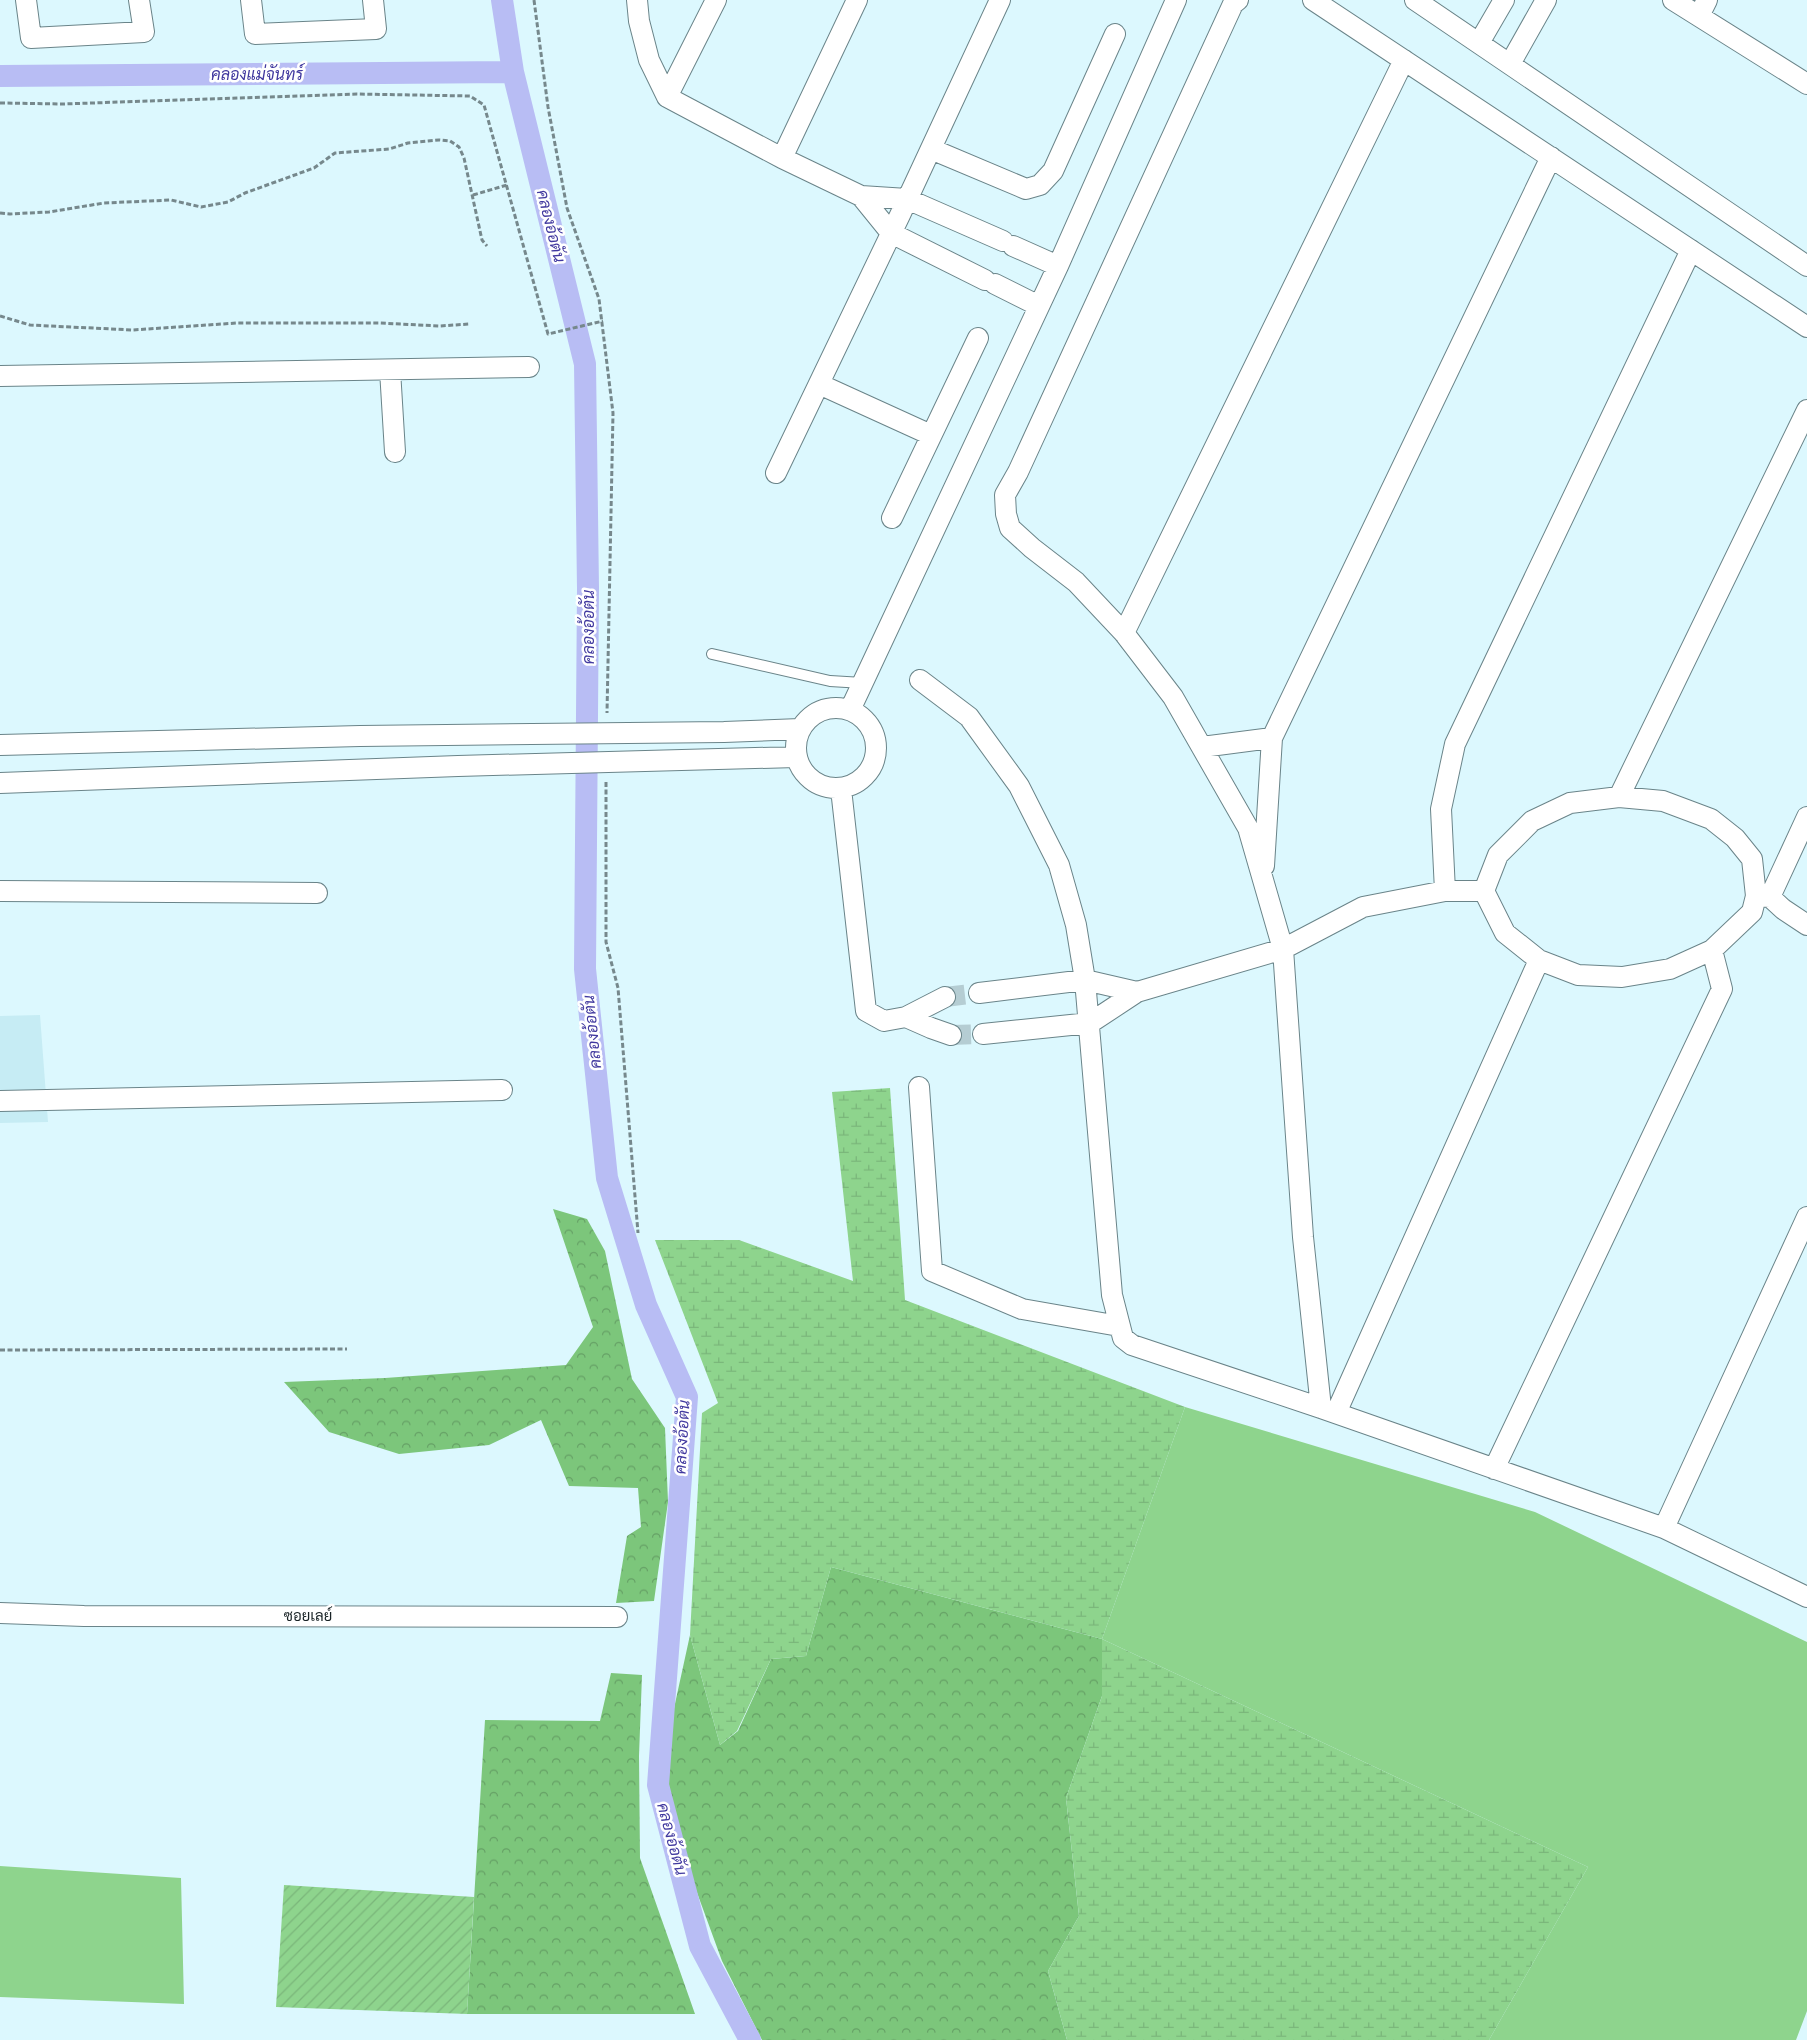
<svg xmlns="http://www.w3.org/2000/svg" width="1807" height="2040" font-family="'DejaVu Sans',Sarabun,sans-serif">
<defs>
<pattern id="forest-crowns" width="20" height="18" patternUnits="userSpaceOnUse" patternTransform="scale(1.25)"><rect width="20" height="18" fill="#7cc67b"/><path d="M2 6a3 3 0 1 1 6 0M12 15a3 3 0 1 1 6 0" fill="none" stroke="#65a065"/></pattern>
<pattern id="wetland-marsh" width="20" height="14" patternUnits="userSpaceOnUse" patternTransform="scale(1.25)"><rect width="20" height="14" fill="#8ed48d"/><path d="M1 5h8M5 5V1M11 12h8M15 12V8" fill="none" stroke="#7ab67a"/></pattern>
<pattern id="garden-furrows" width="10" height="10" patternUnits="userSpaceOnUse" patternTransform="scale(1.25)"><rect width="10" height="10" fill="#8ed48d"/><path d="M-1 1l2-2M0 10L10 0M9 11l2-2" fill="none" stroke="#7ab67a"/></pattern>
</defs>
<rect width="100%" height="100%" fill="#dcf8fe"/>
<!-- built -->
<path fill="#c6ecf4" d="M40,1015L48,1122L0,1123V1016Z"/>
<!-- grass -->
<path fill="#8ed48d" d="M1185,1407L1535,1512L1807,1642V2011L1796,2040H1489L1588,1867L1102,1639Z
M0,1866L181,1878L184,2004L0,1997Z"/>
<!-- forest -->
<path fill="url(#forest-crowns)" d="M553,1209L587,1219L605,1251L632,1379L665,1428L668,1502L654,1601L616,1603L627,1536L641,1527L638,1488L569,1486L541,1420L489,1445L399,1454L329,1432L284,1382L385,1378L566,1365L593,1327Z
M831,1567L1102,1639V1696L1066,1798L1079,1916L1048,1971L1067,2040H762L722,1961L688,1868L666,1774L671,1722L690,1635L720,1745L738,1731L771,1659L806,1656Z
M611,1673L642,1675L639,1756L640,1858L695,2014H467L485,1720L600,1721Z"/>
<!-- wetland -->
<path fill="url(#wetland-marsh)" d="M890,1088L905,1300L1185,1407L1102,1639L1588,1867L1489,2040H1067L1048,1971L1079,1916L1066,1798L1102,1696V1639L831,1567L806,1656L771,1659L737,1731L720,1745L690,1635L702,1413L718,1403L655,1240H739L853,1281L832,1092Z"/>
<!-- garden -->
<path fill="url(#garden-furrows)" d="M284,1885L474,1897L467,2014L276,2007Z"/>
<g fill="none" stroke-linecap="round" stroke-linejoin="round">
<!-- canal -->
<path stroke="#b8bdf4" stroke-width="22" d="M502,0L513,72L585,364L588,588L585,969L607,1178L646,1305L687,1397L658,1785L700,1946L750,2040
M0,76L513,72"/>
<!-- minor-tunnel -->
<path stroke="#b5cdd3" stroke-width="20" stroke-dasharray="20 10" stroke-linecap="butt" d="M945,997L979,993
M951,1035L983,1034"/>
<defs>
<path id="service" d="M712,654L830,681L863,683"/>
<path id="minor" d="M26,0L31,38L144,32L139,0
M251,0L255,34L376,29L373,0
M637,0L639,21L649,60L667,97L782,158L861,196L907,199L1003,241
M1238,0L1233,4L1018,472L1005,495L1006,514L1010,528L1032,548L1076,582L1124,633L1173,697L1248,828L1283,949L1303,1237L1321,1408
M1313,0L1807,327
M1415,0L1807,266
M1673,0L1807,84
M1699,16L1707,0
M1479,43L1504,0
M1510,64L1546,0
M667,97L716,0
M931,149L1026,189L1040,185L1053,171L1115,34
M782,158L857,0
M861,196L891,233L985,280
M1013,246L1058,266
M995,284L1039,306
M390,370L395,452
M0,376L529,367
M819,384L931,435
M776,473L900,215L1000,0
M892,518L978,338
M1124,633L1404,60
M920,680L969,717L1019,786L1059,865L1076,925L1085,980L1112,1295L1123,1338L1132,1345L1321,1408L1664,1528L1807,1597
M796 748a40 40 0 1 1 80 0a40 40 0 1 1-80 0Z
M850,710L1058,266L1176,0
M0,745L360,736L724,732L800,729
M1202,747L1272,738
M0,783L458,766L796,757
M841,789L866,1011L884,1021L906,1017L945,997
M1619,797L1663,801L1711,819L1735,838L1752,859L1756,896L1752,912L1712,950L1670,969L1622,977L1578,975L1539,960L1505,933L1484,891L1498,855L1532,821L1570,803Z
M1619,797L1807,410
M1264,866L1272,738L1551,157
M0,891L317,893
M1445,891H1484
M1756,896L1770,897L1783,909L1807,925
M1770,897L1807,817
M979,993L1085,980L1137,992
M906,1017L931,1028L951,1035
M983,1034L1090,1023L1137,992L1283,949L1363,907L1445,891L1441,809L1455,744L1691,250
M919,1087L932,1271L1022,1309L1119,1326
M0,1101L502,1090
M1336,1413L1539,960
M1494,1469L1722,989L1712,950
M1664,1528L1807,1217
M0,1613L84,1616L617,1617"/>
</defs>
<!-- service casing -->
<use href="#service" stroke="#6a8489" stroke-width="12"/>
<!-- minor casing -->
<use href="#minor" stroke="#6a8489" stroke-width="22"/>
<!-- path -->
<path stroke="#76888c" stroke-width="3" stroke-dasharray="5 2.5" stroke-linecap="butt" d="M534,0L548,107L567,208L599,299L613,413L607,713
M0,103L62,104L357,94L470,96L484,105L548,334L603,321
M473,195L507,185
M0,213L10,214L49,212L104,203L171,200L201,207L228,202L245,193L314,168L335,153L389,149L408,143L439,140L450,141L459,147L464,158L482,240L487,246
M0,316L30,325L132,330L237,323H379L439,326L469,324
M606,782V942L618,988L638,1233
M0,1350L347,1349"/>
<!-- service -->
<use href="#service" stroke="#fff" stroke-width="10"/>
<!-- minor -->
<use href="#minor" stroke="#fff" stroke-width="20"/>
</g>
<g text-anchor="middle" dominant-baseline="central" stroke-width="5" stroke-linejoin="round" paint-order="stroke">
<!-- street labels -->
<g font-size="15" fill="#192326" stroke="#fff">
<text x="308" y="1616">ซอยเลย์</text>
</g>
<!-- water labels -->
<g font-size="16" font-style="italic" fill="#41399f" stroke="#fff">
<text x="257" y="74">คลองแม่จันทร์</text>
<text transform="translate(551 226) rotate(76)">คลองอ้อตัน</text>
<text transform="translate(588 627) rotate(-90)">คลองอ้อตัน</text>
<text transform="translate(592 1032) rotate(-96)">คลองอ้อตัน</text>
<text transform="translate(682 1437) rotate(-87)">คลองอ้อตัน</text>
<text transform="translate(672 1839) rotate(75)">คลองอ้อตัน</text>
</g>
</g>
</svg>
